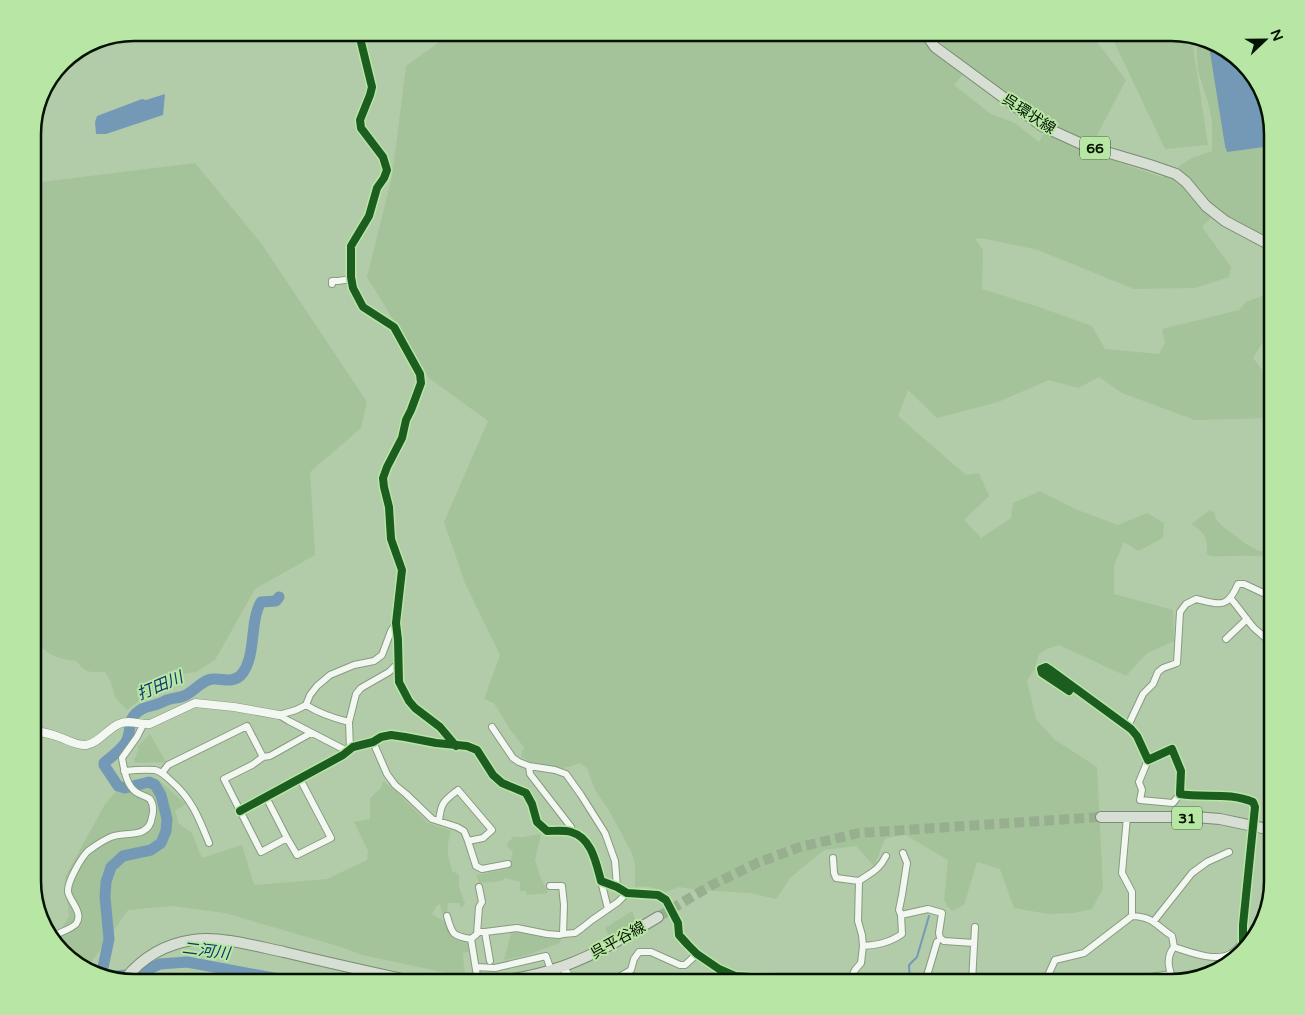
<svg xmlns="http://www.w3.org/2000/svg" width="1305" height="1015" font-family="'Varela Round','Noto Sans JP',sans-serif">
<rect width="100%" height="100%" fill="#b2cba8"/>
<!-- green -->
<path fill="#a5c39a" d="M452,33H923L934,51L963,74L954,85L991,114L1015,123L1039,142L1044,133L1091,153L1161,177L1184,173L1178,167L1192,158L1212,151V121L1208,102L1198,71L1196,41L1233,54L1262,90L1272,134V185L1270,183L1268,187L1263,237L1217,211L1202,227L1231,267L1229,277L1195,288L1134,289L1038,250L981,238L975,239L983,250L982,289L1036,306L1092,326L1105,349L1159,354L1165,342L1162,329L1239,310L1246,302L1272,292V336L1263,342L1253,358L1272,383V418L1195,420L1122,393L1099,377L1078,388L1049,380L998,402L937,418L908,390L898,416L966,475L979,473L989,496L964,520L981,538L1011,518L1013,503L1040,491L1075,509L1118,525L1147,513L1164,523L1163,538L1138,551L1124,542L1114,565V594L1173,610L1174,641L1147,653L1126,676L1059,645L1047,649L1039,654L1035,668L1027,681L1036,719L1055,740L1097,767L1103,888L1092,909L1073,913L1048,914L1014,908L1000,869L977,862L964,905L952,911L947,906L944,900L948,860L904,834L885,839L874,866L856,846L824,850L791,877L776,899L750,893L698,890L679,887L665,892C655,888 646,885 635,887V864L632,853L608,809L595,790L587,768L579,763L569,767L560,768L532,764L521,756L524,747L511,731L494,703L484,699L500,655L465,583L444,522L488,421L429,378L367,277L392,176L406,66Z
M931,33H1093L1094,38L1126,80L1094,141L1080,138L1038,121L953,54Z
M1110,33H1171L1192,40L1208,145L1165,149Z
M195,163L261,243L367,402L361,428L310,472L315,555L255,589L215,660L196,672L181,674L161,675L157,687L127,710L115,697L111,682L105,672C90,672 87,674 76,661C56,659 47,654 33,639V255L37,252L33,234V183Z
M1210,510L1214,512L1216,519L1221,525L1246,544L1259,551H1272V564C1270,562 1266,558 1263,557C1254,554 1211,558 1208,555C1205,552 1208,549 1207,545C1207,535 1198,528 1191,524Z
M150,734L166,762L135,763L134,760L139,749L137,747Z
M156,778L186,804L175,811L179,824L192,833L202,858L242,845L254,885L327,879L367,860L368,851L354,822L370,819V798L381,788L383,781L396,791L428,823L451,831C446,849 447,853 452,871L459,875V887L465,904L461,909L459,903H448L447,915L442,913L440,904L436,907L432,914L446,922L451,935L458,939L470,941L471,951L463,953L464,967L466,977L362,955L341,947L225,913L171,906L128,910L88,967L72,961L54,940L69,917L65,877L104,806L118,789Z
M541,834L535,860L540,876L548,893L527,895L526,891H520V882L505,878L501,881L479,883L476,875L508,869L513,852L506,845L513,837H523Z
M632,911L637,923L609,938L605,928Z
M512,930C527,933 547,934 561,939L560,943L527,955L504,960Z"/>
<!-- water -->
<path fill="#7499b7" d="M1209,46L1229,52C1230,63 1235,69 1246,70L1262,90C1262,100 1262,109 1265,118C1268,128 1272,136 1272,146L1227,152L1225,146Z
M165,94L163,115L106,134H96L95,122L97,116L142,99L146,100Z"/>
<g fill="none" stroke-linecap="round" stroke-linejoin="round">
<!-- stream -->
<path stroke="#7499b7" stroke-width="2" d="M910,982L909,965L917,957L929,916"/>
<!-- river -->
<path stroke="#7499b7" stroke-width="11" d="M102,972L109,939L105,897L106,882L111,867L123,856L151,850L161,843L166,831L167,819L161,795L155,785L149,782L125,788L118,786L104,765V763C111,757 121,750 126,742C133,728 125,719 142,709C148,706 154,706 160,703C164,702 164,701 167,700C173,698 180,698 186,695C194,691 200,683 208,680C219,676 231,685 241,675C257,657 249,622 261,602L276,601L279,597
M115,976L138,974L160,964L187,962L295,982"/>
<!-- primary-tunnel -->
<path stroke="#98af8f" stroke-width="10" stroke-dasharray="10 5" stroke-linecap="butt" d="M658,917L710,886L757,863L800,847L859,833L1101,817"/>
<defs>
<path id="minor" d="M357,33L360,38L372,87L370,95L360,120L361,128L383,157L387,170L384,178L377,188L369,216L351,246V277L353,288L363,307L394,327L420,374L421,383L411,410L406,420L402,438L387,467L383,478L384,487L389,507L391,539L402,570L396,623L398,640L399,682L409,701L415,708L440,727L456,746
M332,284V281H338L351,279
M1231,599C1239,608 1246,619 1254,628C1260,634 1265,635 1269,643
M1226,639L1247,619
M1069,691L1042,673L1041,669L1046,667L1049,669L1131,729L1137,736L1148,760L1172,749L1181,771L1180,794L1187,795H1227L1250,801C1259,806 1254,817 1253,825
M306,705C320,714 333,718 349,722
M279,715L296,710L306,705L310,695L317,686L330,675L354,665L374,661L382,655L391,631L396,623
M279,715L289,721L347,751
M1128,726L1143,694L1153,684L1158,672L1163,668L1177,663L1180,612L1186,604L1196,599C1219,604 1227,610 1238,584H1244L1272,597
M492,727L513,758L519,762L529,766L555,770L566,774L581,795L605,833L615,861L617,887
M373,742L387,774L395,785L406,794L432,819L457,827L464,831L468,841L476,866L482,869L508,864
M350,749L349,722L356,694L361,688L389,672L398,663
M1148,760L1139,782L1142,790L1140,800L1173,803L1180,794
M529,766L530,774L571,827L572,832
M124,771C134,770 145,769 155,770C162,772 166,776 171,781C192,799 199,818 209,843
M162,773L168,765L247,726L263,757
M300,779L331,838L297,855L287,838L261,852L224,779L252,765L263,757L270,756L311,733
M266,797L287,838
M240,811L343,755L353,747L373,742L381,737L391,735L405,737L436,743L467,746L477,750L493,775L502,783L526,793L532,804L537,822L547,831C555,831 564,830 571,832C592,838 596,863 601,881L617,887L627,893L658,895L666,900L678,923L679,935L688,945L697,954L719,969L735,976L788,979L799,982
M1127,817L1122,873L1132,892V916
M439,821C441,802 444,801 458,790L492,830L483,838L468,841
M833,858L834,873L836,878L859,881L858,921L862,935L863,946L861,963L855,970L849,982
M601,881L608,909
M859,881C872,872 879,870 886,856
M550,886H562L564,905L563,934L575,933L582,928L592,920L618,902L627,893
M901,915L928,909L942,913L939,933L940,938L944,941L974,943
M447,916C452,934 452,936 471,939L477,934L479,907L482,902L479,887
M1154,921L1192,873L1207,862L1229,852
M48,932L52,933L55,936
M481,932H485L490,961
M485,932L517,928L547,934L559,935L563,934
M53,937C59,932 70,930 76,924C84,913 70,902 68,892C67,882 81,858 88,851C95,846 103,840 111,837C124,831 149,840 152,817C154,810 154,805 150,799C146,796 140,795 136,792C126,785 124,769 122,758L137,737L143,725
M471,939L478,982
M863,946C877,945 889,943 902,934L901,915L899,910L902,895L907,863L903,853
M1174,947C1189,952 1217,963 1232,953C1237,950 1239,946 1243,942C1246,938 1251,934 1255,931
M476,967L495,968L546,956L551,970
M615,982L619,977L631,970L634,959L639,952H651L680,965H685L697,954
M721,982L727,972
M927,982L926,979L937,942
M972,982L975,927
M1045,982L1055,960L1084,953L1132,916C1154,917 1155,925 1172,936L1174,947C1165,958 1169,970 1174,982
M1120,982L1123,981L1171,974"/>
<path id="tertiary" d="M33,730C42,732 51,734 59,737C68,740 77,746 86,745C99,743 107,729 119,724C129,719 139,725 150,724L195,703L234,707L279,715
M1245,948L1243,942V925L1253,825
M563,967L571,982"/>
<path id="primary" d="M926,33L928,37L935,47L1042,126L1086,146L1150,165L1176,174L1186,182L1206,206L1225,221L1272,246
M1101,817H1195L1220,819L1272,830
M125,979C142,958 165,944 193,940C222,936 255,946 284,952C325,962 366,971 407,980L431,982
M489,982C514,980 539,975 564,966C597,954 628,935 658,917"/>
</defs>
<!-- minor casing -->
<use href="#minor" stroke="#889b80" stroke-width="8"/>
<!-- tertiary casing -->
<use href="#tertiary" stroke="#889b80" stroke-width="9"/>
<!-- primary casing -->
<use href="#primary" stroke="#798c72" stroke-width="12"/>
<!-- minor -->
<use href="#minor" stroke="#f3f7f2" stroke-width="6"/>
<!-- tertiary -->
<use href="#tertiary" stroke="#f3f7f2" stroke-width="8"/>
<!-- primary -->
<use href="#primary" stroke="#d7ded3" stroke-width="10"/>
<defs>
<path id="cycleway" d="M357,33L360,38L372,87L370,95L360,120L361,128L383,157L387,170L384,178L377,188L369,216L351,246V277L353,288L363,307L394,327L420,374L421,383L411,410L406,420L402,438L387,467L383,478L384,487L389,507L391,539L402,570L396,623L398,640L399,682L409,701L415,708L440,727L456,746
M1069,691L1042,673L1041,669L1046,667L1049,669L1131,729L1137,736L1148,760L1172,749L1181,771L1180,794C1205,798 1229,792 1253,802L1255,807L1243,925V942L1245,948
M240,811L343,755L353,747L373,742L381,737L391,735L405,737L436,743L467,746L477,750L493,775L502,783L526,793L532,804L537,822L547,831C555,831 564,830 571,832C592,838 596,863 601,881L617,887L627,893L658,895L666,900L678,923L679,935L688,945L697,954L719,969L735,976L788,979L799,982"/>
</defs>
<!-- cycleway casing -->
<use href="#cycleway" stroke="#b8e7a5" stroke-width="11"/>
<!-- cycleway -->
<use href="#cycleway" stroke="#1b5e20" stroke-width="8"/>
</g>
<g text-anchor="middle" dominant-baseline="central" stroke-width="4" stroke-linejoin="round" paint-order="stroke">
<!-- shield labels -->
<g fill="#b8e7a5" stroke="#3a5232" stroke-width="1">
<rect x="1080" y="136.5" width="30" height="23" rx="4"/>
<rect x="1172" y="806.5" width="30" height="23" rx="4"/>
</g>
<g font-size="14" font-weight="bold" fill="#041200">
<text x="1095" y="148">66</text>
<text x="1187" y="818">31</text>
</g>
<!-- street labels -->
<g font-size="15" fill="#041200" stroke="#b8e7a5">
<text transform="translate(1029 114) rotate(33)">呉環状線</text>
<text transform="translate(618 940) rotate(-29)">呉平谷線</text>
</g>
<!-- water labels -->
<g font-size="16" font-style="italic" fill="#0e386e" stroke="#b8e7a5">
<text transform="translate(160 686) rotate(-23)">打田川</text>
<text transform="translate(206 951) rotate(7)">二河川</text>
</g>
</g>
<!-- crop -->
<path d="M0 0H1305V1015H0ZM134 41H1171A93 93 0 0 1 1264 134V881A93 93 0 0 1 1171 974H134A93 93 0 0 1 41 881V134A93 93 0 0 1 134 41Z" fill="#b8e7a5" fill-rule="evenodd"/>
<path fill="none" stroke="#041200" stroke-width="2.5" d="M134 41H1171A93 93 0 0 1 1264 134V881A93 93 0 0 1 1171 974H134A93 93 0 0 1 41 881V134A93 93 0 0 1 134 41Z"/>
<!-- north arrow -->
<g transform="translate(1265 40) rotate(68)" stroke="#b8e7a5" stroke-width="4" paint-order="stroke">
<path d="M0-4L9 19L0 12L-9 19Z" fill="#041200"/>
<text y="-8" font-size="14" font-weight="bold" text-anchor="middle" fill="#041200">N</text>
</g>
</svg>
